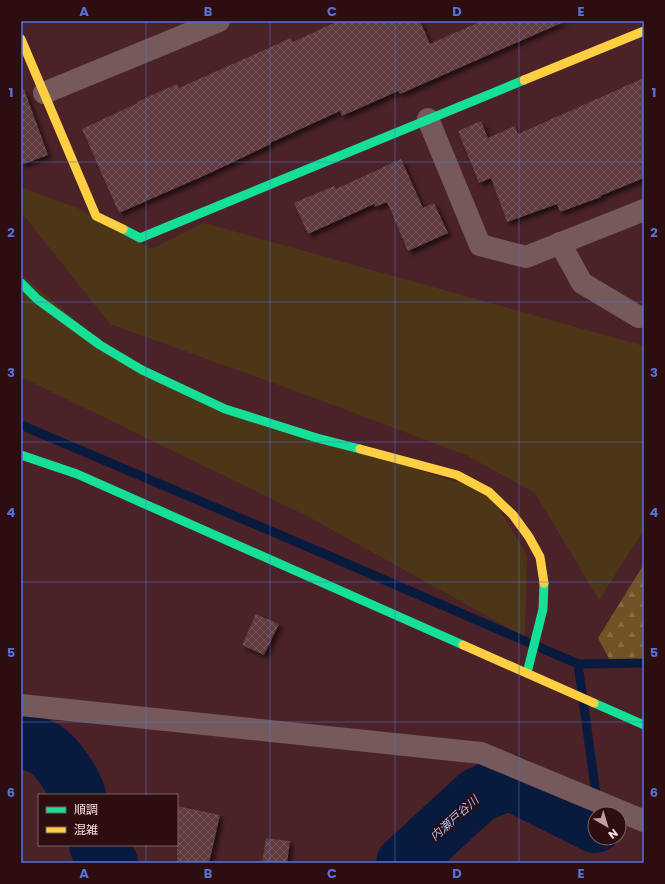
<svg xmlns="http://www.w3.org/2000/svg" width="665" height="884" font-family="Poppins,'Noto Sans JP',sans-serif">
<defs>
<pattern id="forest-firs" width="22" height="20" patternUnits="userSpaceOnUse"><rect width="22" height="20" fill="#715224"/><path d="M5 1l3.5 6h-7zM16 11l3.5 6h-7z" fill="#866b44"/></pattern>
<pattern id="building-cross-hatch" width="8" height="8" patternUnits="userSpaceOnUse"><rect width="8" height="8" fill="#5f3b3f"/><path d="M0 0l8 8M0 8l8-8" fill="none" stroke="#77575a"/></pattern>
<filter id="shadow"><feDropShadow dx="3.5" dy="3.5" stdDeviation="2" flood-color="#0009"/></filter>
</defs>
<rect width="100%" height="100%" fill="#4a2228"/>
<!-- green -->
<path fill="#4d3618" d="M21,187L77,208L152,249L204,223L644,346V530L599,600L535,493L466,455L301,393L110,324L21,212Z
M21,274L111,351L257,419L489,492L527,555L525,637L307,516L21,377Z"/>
<!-- forest -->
<path fill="url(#forest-firs)" d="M644,564V663L613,666L598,638Z"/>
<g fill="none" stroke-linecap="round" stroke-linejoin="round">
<!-- stream -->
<path stroke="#081a3e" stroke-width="9" d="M21,425L320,552L578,664
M597,801L578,664L644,663"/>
<!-- river -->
<path stroke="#081a3e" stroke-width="56" d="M21,739C29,742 38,745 45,749C58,757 73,781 78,795
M97,845L102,856L110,863
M404,863L478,795L509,782L595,825"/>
</g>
<!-- building -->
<path fill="url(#building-cross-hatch)" filter="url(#shadow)" d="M338,21H420L430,44L481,21H566L400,94L398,91L342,116L340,111L270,143L271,144L210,173L119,213L82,129L138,103L137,102L177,84L179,88L291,38L293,42Z
M644,78V178L600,196L601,197L560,212L557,204L507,222L491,178L479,183L458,131L481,121L488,138L515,126L518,134Z
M21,89H24L48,155L21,165Z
M401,159L423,208L434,203L448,233L408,251L387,202L375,207L374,204L308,234L294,203L334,186L336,189Z
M256,614L279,624L264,655L242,645Z
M177,806L220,815L209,863H177Z
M266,838L290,841L287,863H262Z"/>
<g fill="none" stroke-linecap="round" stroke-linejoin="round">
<!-- street -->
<path stroke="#75595b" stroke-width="22" d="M44,93L219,21
M428,119L480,245L526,257L644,210
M560,243L582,283L639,317
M21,705L481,753L644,821"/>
<!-- fast -->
<path stroke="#16e098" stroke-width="9" d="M123,229L140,238L524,80
M21,283L37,299L100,345L142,370L225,409L317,438L360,449
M21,455L77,474L463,645
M527,673L543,609L544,583
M594,703L644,725"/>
<!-- slow -->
<path stroke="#ffcf43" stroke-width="9" d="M21,39L96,216L123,229
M524,80L644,31
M360,449L457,475L489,492L513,515L529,537L540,557L544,583
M463,645L594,703"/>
</g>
<!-- grid -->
<path fill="none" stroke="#5573da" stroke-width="1" stroke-opacity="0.55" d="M146,21V795M270,21V863M395,21V863M519,21V863M21,162H644M21,302H644M21,442H644M21,582H644M21,722H644M146,845V863"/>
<g text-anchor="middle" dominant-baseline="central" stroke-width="4" stroke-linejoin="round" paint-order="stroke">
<!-- water labels -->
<g font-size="12" font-style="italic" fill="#97c0fe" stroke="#2d0d0f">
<text transform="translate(454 818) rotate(-42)">内瀬戸谷川</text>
</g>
</g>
<!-- border -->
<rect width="665" height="884" fill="none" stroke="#2d0d0f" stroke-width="44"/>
<!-- legend -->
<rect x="38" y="794" width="140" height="52" fill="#2d0d0f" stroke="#806263"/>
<rect x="46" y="807" width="20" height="6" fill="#16e098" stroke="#806263"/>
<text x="74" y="814" font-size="12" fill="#fde1e0">順調</text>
<rect x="46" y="827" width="20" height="6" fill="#ffcf43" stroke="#806263"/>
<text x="74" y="834" font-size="12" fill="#fde1e0">混雑</text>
<!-- north arrow -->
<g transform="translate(607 826) rotate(142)"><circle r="19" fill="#2d0d0f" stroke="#806263"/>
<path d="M0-3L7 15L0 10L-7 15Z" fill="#be9ea0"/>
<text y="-6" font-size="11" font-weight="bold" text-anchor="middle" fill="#fde1e0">N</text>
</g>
<rect x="22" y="22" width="621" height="840" fill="none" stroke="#5573da" stroke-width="1.5"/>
<g font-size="13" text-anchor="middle" font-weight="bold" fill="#5573da">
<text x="84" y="16">A</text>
<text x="208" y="16">B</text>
<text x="332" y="16">C</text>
<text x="457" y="16">D</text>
<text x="581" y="16">E</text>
<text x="11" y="97">1</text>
<text x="654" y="97">1</text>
<text x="11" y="237">2</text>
<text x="654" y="237">2</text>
<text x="11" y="377">3</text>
<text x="654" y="377">3</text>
<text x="11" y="517">4</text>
<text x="654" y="517">4</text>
<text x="11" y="657">5</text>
<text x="654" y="657">5</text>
<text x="11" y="797">6</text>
<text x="654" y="797">6</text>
<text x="84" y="878">A</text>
<text x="208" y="878">B</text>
<text x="332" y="878">C</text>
<text x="457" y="878">D</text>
<text x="581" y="878">E</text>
</g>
</svg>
